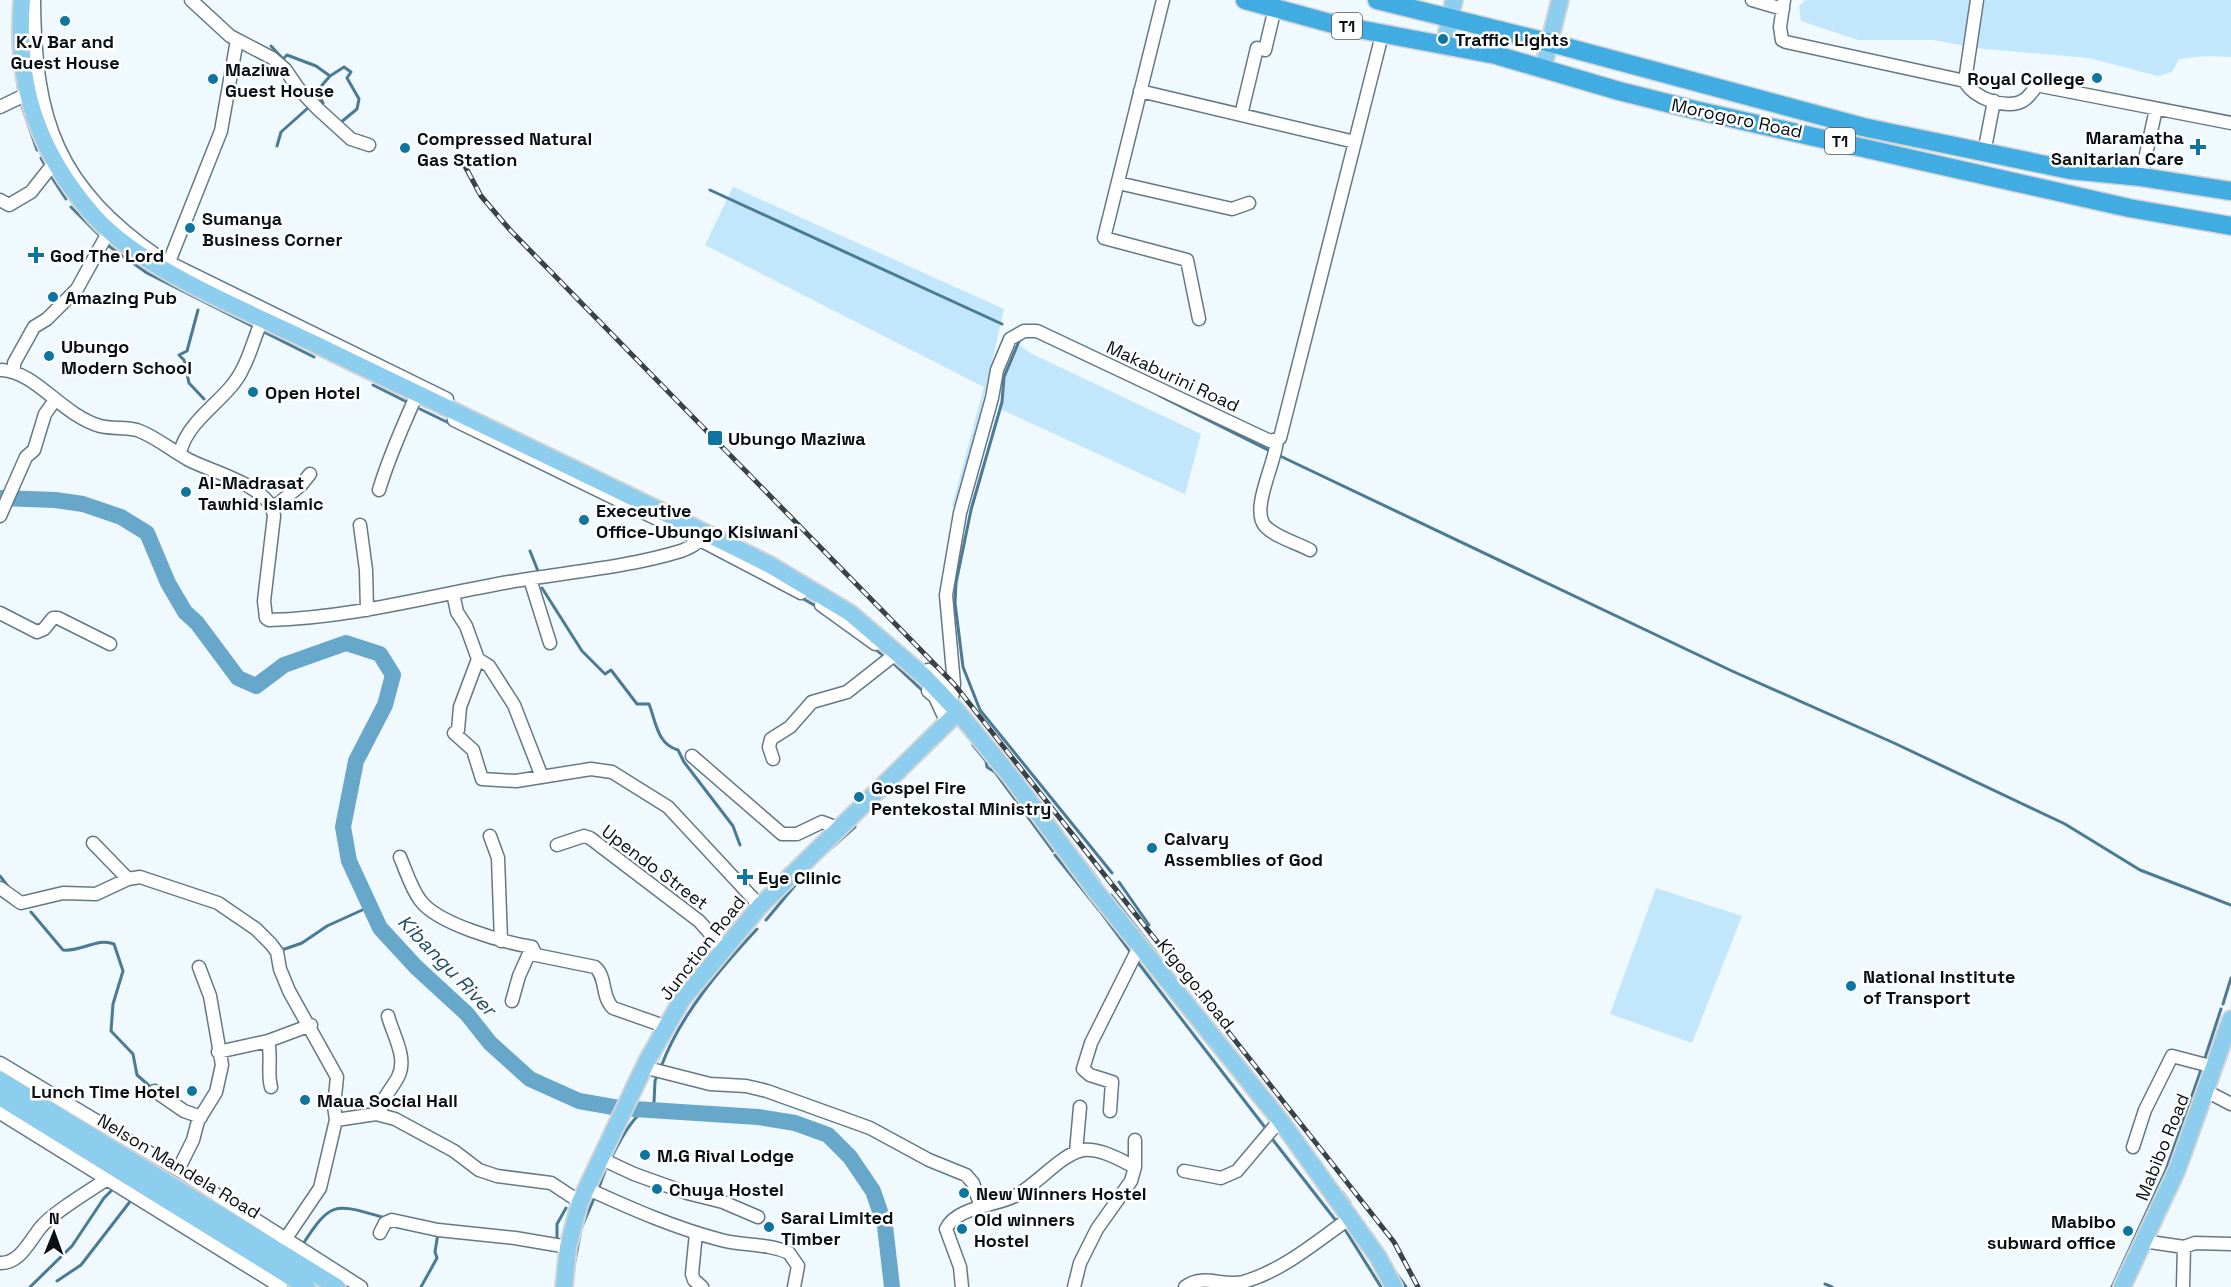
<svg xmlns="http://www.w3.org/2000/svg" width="2231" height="1287" font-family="'Space Grotesk',sans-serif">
<rect width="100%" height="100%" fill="#eff9fe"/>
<!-- green -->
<path fill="#c2e6fb" d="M1805,0H2231V57L2205,56L2179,59L2172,72L2158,76L2089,58L1975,48L1934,40H1858L1801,21L1799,6Z
M733,187L1004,309L959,507L952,506L984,387L705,245Z
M1020,345L1030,353L1201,434L1185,494L1000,409C1004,386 1003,363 1020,345Z
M1656,888L1742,916L1692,1043L1610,1014Z"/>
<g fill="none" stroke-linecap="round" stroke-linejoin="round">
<!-- stream -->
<path stroke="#4a7a94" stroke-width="3" d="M271,46L283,59L287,55L316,66L330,76L317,91L323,103H317
M330,76L344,67L351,72L347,78L359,99L357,109L340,123
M17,79L19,93
M20,100L37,150
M277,146L281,132L309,107
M41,158L46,167
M49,173L66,199
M710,190L1002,324
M71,207L100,236
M106,244L147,273L252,326
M198,310L187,351L179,355L184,360L189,383L204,399
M262,331L314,357
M1020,339L1004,377L1002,402L971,510L956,583L955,603L963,667L980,710L1112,873
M373,385L409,403
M1160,396L1272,452
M420,409L451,424
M1278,455L1732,671L1894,743L2065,824L2140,870L2231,905
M530,551L538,571
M542,588L582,651L605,674L611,670L637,704H649C656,722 657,744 678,750L684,762L733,826L740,845
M800,597L814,605
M873,647L885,657
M894,664L925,693
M973,745L986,761L987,767L995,772L1053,851
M1055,855L1099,910
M1080,856L1099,881
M818,860L855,827
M0,876L10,889
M1119,882L1149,925
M1111,895L1158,955
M1100,911L1132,954
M31,912L63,950C82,952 97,937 114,944L123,971L113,1004L111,1031L133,1054L137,1075L153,1089
M766,920L807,871
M279,951L302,943L327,926L371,906
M1136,960L1267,1130
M2223,1004L2231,978
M2204,1061L2221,1009
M661,1067C680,1015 720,969 757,929
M1273,1140L1337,1222
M610,1160C622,1137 632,1116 654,1102L655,1081L658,1073
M598,1190L605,1171
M1342,1192L1350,1203
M1344,1228L1381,1287
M557,1243V1224L566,1208
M303,1244C332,1199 335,1204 386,1218
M575,1261L581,1229L595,1196
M1393,1269L1406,1287
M57,1281L81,1265L132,1199
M1825,1284L1832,1287
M30,1287L72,1246L104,1198L114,1188
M421,1287L437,1258L435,1252L438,1233
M2112,1287L2166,1170L2202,1067"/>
<!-- river -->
<path stroke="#67a7ca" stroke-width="16" d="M0,498L55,500L83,504L121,517L147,533L168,583L185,612L197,623L238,678L256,686L284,665L346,643L380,654L393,675L385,705L356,761L343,827L349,861L380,928L416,967L467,1014L490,1043L530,1079L579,1101L619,1108L758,1117L795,1123L828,1135L850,1157L873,1191L885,1226L892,1287"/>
<defs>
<path id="minor" d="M34,0C35,122 57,186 160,258L447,399
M191,0L230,36L272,58L285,69L298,88L318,109L351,139L369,145
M1163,0L1104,238L1187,260L1199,319
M1752,0L1783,9
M1784,0L1780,27L1782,40L1786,42L1965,81C1972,98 2008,111 2024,100C2029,97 2033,90 2037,86H2041L2231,123
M1965,81L1977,0
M1140,91L1355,142
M0,107L27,94
M1241,115L1257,48L1265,50L1275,8
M1984,153L1994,101
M2141,177L2156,109
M1118,183L1232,209L1249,203
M0,200L9,205L31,192L50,168
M169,262L221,131L237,40
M2,370C36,372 62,415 100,426C112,429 126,427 137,430C155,436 172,451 189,460C212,472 271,486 274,516L264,601L266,618L269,620C350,618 430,596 509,582C567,572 625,568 681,551C689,548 699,544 702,535
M14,371V363L34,327L47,319L77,289L109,231
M454,420L700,540L801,593
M1277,440C1276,462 1250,509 1265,526C1275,537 1297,543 1310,550
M174,451L181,449C191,416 230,398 243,368C250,355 254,339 260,325
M379,490C389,456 403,426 417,394
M273,508L301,485L310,474
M0,516L26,457L34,450L45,414L55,400
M360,525L366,570L367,610
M530,579L550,643
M453,593L457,612L466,626L478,659L460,707L458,730L454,733L473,750L482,779L516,781L591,769L612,772L668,807L760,906
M821,605L875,644
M0,613L37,632L44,629L53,618H58L110,644
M478,659L489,666L514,705L542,777
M928,670L954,692
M928,691L935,697L947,723
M952,697L954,684L946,595L960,513L992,398L997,370L1010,339L1024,331H1037L1270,441L1280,438L1383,31
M692,756L782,834H797L822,822L838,828
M773,759L769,747L771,739L790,727L812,702L847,692L898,652
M490,836L498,858L501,941
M93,843L128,879
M557,845L584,836L590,838L699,921L723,948
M400,857C406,871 411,888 420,900C437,924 503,942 532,947L536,955L595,967C607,977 601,997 613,1008L667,1027
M0,888L21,903L63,893L96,894L128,879L140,877L218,903L256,929L271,944L277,952L280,969L289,991L337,1077L334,1106L336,1120L320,1188L278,1250
M512,1001L519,976L532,947
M268,1041C272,1058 267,1072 271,1087
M218,1052L268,1041L311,1025
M0,1063L178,1170L361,1287
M651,1069L710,1084L746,1086L767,1091L870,1128L929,1160L966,1175L973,1183L981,1208
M155,1091L184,1111L201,1117
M2206,1091L2231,1104
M1110,1111L1112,1082L1090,1075L1083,1069L1091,1043L1140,945
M0,1113L281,1287
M376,1114L381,1111C382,1097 392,1089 398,1077C408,1058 393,1035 388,1016
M336,1120L376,1114L395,1119L454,1151L479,1170L497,1176L551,1183L580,1202
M2133,1147L2145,1110L2172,1056L2214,1067
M1076,1152L1080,1107
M604,1160L634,1174L687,1193L723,1202L758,1217
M178,1170L193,1140L198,1121L216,1092L222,1065L210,996L199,967
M1184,1171L1221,1178L1237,1171L1280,1120
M588,1189C632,1209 675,1228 721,1240C743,1246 768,1243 789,1253L798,1266L794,1287
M380,1233L385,1223L392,1220L438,1230L515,1238L568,1247
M696,1233L692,1274L694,1280L702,1287
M2143,1241L2184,1247L2195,1243L2231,1244
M0,1263C20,1264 30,1240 41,1227C52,1213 91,1190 107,1179
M962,1287L960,1267L946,1229C956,1207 995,1206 1015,1196C1037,1185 1061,1154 1083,1150C1101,1148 1120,1160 1135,1167
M1074,1287L1080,1263L1097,1229L1131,1181L1135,1167V1140
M1185,1287C1203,1273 1223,1287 1243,1282C1283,1271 1317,1241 1350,1218
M2183,1287L2184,1247"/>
<path id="major" d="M22,0C15,84 38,153 94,216C143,271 252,313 319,346C469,419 621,490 770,565L850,613L925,677L958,712L1012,778L1098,894L1280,1120L1378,1257L1394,1287
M1450,47L1447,32L1454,0
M1543,68L1560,0
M0,1080L337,1287
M0,1097L307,1287
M564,1287L568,1247L580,1202L647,1061L681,1001L760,906L958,712
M2122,1287L2177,1170L2231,1019"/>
<path id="highway" d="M1245,0L1337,25L1496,55L1619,91L1695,110L2129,208L2231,226
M1377,0L1551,43L1863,127L2070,170L2141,177L2231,191"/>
</defs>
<!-- minor casing -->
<use href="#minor" stroke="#647985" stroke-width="15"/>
<!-- major casing -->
<use href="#major" stroke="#d3d4d5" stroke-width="20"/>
<!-- highway casing -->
<use href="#highway" stroke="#d3d4d5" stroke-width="21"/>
<!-- minor -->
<use href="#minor" stroke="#fff" stroke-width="12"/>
<!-- major -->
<use href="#major" stroke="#8dcdee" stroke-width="16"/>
<!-- highway -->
<use href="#highway" stroke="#41ace2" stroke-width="18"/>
<defs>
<path id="rail" d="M459,155L481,196L511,231L954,684L1394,1242L1418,1287"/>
</defs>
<!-- rail casing -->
<use href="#rail" stroke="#394247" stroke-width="5"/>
<!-- rail -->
<use href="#rail" stroke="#fff" stroke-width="3" stroke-dasharray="9" stroke-linecap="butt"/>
</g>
<!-- markers -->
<g fill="#0e75a1" stroke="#fff" stroke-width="2">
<circle cx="65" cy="21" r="6"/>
<circle cx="1443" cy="39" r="6"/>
<circle cx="2097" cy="78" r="6"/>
<circle cx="213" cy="79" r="6"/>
<path d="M2195 138h6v6h6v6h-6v6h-6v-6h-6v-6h6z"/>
<circle cx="405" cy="148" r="6"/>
<circle cx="190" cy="228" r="6"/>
<path d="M33 246h6v6h6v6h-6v6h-6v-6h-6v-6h6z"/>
<circle cx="53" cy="297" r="6"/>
<circle cx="49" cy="356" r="6"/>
<circle cx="253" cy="392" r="6"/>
<rect x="707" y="430" width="16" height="16" rx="3"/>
<circle cx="186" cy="492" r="6"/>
<circle cx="584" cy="520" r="6"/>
<circle cx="859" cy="797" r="6"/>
<circle cx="1152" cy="848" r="6"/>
<path d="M742 868h6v6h6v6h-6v6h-6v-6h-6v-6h6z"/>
<circle cx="1851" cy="986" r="6"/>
<circle cx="192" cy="1091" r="6"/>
<circle cx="305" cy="1100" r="6"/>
<circle cx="645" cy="1155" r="6"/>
<circle cx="657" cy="1189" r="6"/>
<circle cx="964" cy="1193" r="6"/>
<circle cx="769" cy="1227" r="6"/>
<circle cx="962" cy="1229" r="6"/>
<circle cx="2128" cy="1231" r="6"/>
</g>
<g text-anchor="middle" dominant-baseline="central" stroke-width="5" stroke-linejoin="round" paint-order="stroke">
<!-- shield labels -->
<g fill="#fff" stroke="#52585b" stroke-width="1.5">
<rect x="1332" y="13" width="30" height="26" rx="4.5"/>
<rect x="1825" y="128" width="30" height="26" rx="4.5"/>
</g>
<g font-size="16" font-weight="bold" fill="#081015">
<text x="1347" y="26">T1</text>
<text x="1840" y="141">T1</text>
</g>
<!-- poi labels -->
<g font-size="18" font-weight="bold" fill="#081015" stroke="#fff" text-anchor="start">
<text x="1455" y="39">Traffic Lights</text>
<text x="65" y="41" text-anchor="middle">K.V Bar and<tspan x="65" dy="21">Guest House</tspan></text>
<text x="225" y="69">Maziwa<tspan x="225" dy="21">Guest House</tspan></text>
<text x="2085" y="78" text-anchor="end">Royal College</text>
<text x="2184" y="137" text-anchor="end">Maramatha<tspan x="2184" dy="21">Sanitarian Care</tspan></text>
<text x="417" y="138">Compressed Natural<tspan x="417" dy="21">Gas Station</tspan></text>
<text x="202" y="218">Sumanya<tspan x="202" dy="21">Business Corner</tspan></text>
<text x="50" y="255">God The Lord</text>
<text x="65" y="297">Amazing Pub</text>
<text x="61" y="346">Ubungo<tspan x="61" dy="21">Modern School</tspan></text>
<text x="265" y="392">Open Hotel</text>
<text x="728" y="438">Ubungo Maziwa</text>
<text x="198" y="482">Al-Madrasat<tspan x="198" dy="21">Tawhid Islamic</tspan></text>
<text x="596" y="510">Execeutive<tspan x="596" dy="21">Office-Ubungo Kisiwani</tspan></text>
<text x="871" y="787">Gospel Fire<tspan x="871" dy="21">Pentekostal Ministry</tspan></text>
<text x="1164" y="838">Calvary<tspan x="1164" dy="21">Assemblies of God</tspan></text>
<text x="758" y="877">Eye Clinic</text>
<text x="1863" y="976">National Institute<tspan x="1863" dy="21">of Transport</tspan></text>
<text x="180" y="1091" text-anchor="end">Lunch Time Hotel</text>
<text x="317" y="1100">Maua Social Hall</text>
<text x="657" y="1155">M.G Rival Lodge</text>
<text x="669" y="1189">Chuya Hostel</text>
<text x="976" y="1193">New Winners Hostel</text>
<text x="781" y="1217">Sarai Limited<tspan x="781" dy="21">Timber</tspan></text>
<text x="974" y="1219">Old winners<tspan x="974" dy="21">Hostel</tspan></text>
<text x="2116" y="1221" text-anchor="end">Mabibo<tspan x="2116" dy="21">subward office</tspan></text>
</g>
<!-- street labels -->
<g font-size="18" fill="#081015" stroke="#fff">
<text transform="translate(1737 118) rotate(12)">Morogoro Road</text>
<text transform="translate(1173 376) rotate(25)">Makaburini Road</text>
<text transform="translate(655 867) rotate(37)">Upendo Street</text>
<text transform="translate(702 948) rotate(-52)">Junction Road</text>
<text transform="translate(1196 984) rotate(51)">Kigogo Road</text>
<text transform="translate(2162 1147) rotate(-68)">Mabibo Road</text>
<text transform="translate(179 1166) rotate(31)">Nelson Mandela Road</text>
</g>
<!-- water labels -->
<g font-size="20" font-style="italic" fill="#1c4e68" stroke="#fff">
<text transform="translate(447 965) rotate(46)">Kibangu River</text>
</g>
</g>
<!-- north arrow -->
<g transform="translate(54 1233) rotate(1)" stroke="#ffffff" stroke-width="4.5" paint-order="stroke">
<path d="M0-4.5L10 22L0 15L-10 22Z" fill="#081015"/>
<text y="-9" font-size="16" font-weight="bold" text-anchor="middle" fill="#081015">N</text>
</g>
</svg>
